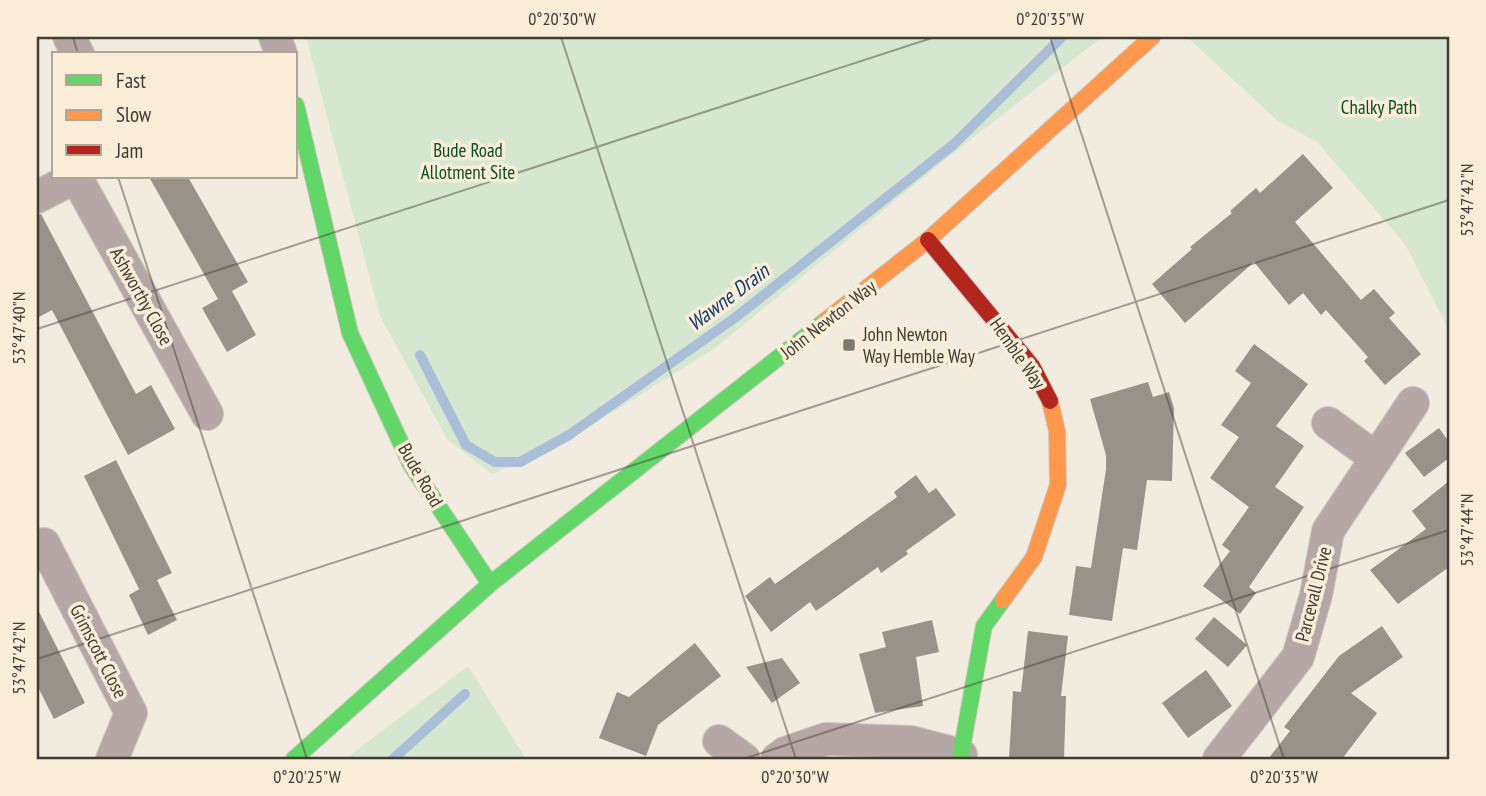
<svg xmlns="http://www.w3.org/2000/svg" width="1486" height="796" font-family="'PT Sans Narrow',sans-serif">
<rect width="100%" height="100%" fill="#f1ebe0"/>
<!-- green -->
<path fill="#d5e7d1" d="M306,37H1102L951,155L715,348L565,442L492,474L447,439L380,316Z
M1187,37H1449V330L1405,244L1317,142L1278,121Z
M468,666L526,759H345Z"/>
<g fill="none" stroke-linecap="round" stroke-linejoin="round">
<!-- stream -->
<path stroke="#aabed7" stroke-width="10" d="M420,355L466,445L495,462H520L569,435L736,317L954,144L1062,37
M393,759L465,694"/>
</g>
<!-- building -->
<path fill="#98928b" d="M1303,154L1333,188L1295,222L1361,300L1374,289L1395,313L1389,318L1421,354L1385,385L1364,361L1368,357L1326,310L1321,315L1303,293L1289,305L1254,262L1185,323L1152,284L1192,249L1190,247L1232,213L1230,211L1256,188L1260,193Z
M149,177H188L248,282L232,291L256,335L227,352L202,308L218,299Z
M41,214L136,394L151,385L175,429L128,455L52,310L37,318V215Z
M1254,344L1308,384L1276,426L1304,446L1275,487L1304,507L1249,587L1256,593L1240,614L1203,586L1230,551L1222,545L1249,507L1210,478L1239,437L1221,425L1251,383L1235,371Z
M1148,382L1153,397L1169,392L1174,408L1172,481L1147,480L1137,550L1123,548L1112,621L1069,615L1076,566L1091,568L1106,469V455L1090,399Z
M1439,428L1449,442V458L1424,477L1405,453Z
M116,460L172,573L157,580L177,620L148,635L129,595L143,587L139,589L84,476Z
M916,475L929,493L936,488L956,515L906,551L908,554L881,573L878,567L816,611L810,602L771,632L745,596L770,577L775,584L897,497L894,492Z
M1449,481V567L1398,604L1370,570L1426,529L1412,511Z
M37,608L85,703L54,719L37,685Z
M1214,617L1247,645L1228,667L1195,639Z
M932,620L939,652L916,657L923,706L875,713L859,654L886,647L882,632Z
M1382,626L1403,657L1351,693L1377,713L1342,759H1268L1290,731L1284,727L1339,656Z
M1028,631L1068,636L1061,696H1066L1064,759H1009L1013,691L1021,692Z
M695,643L721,676L658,725L646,756L599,738L617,692L629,697Z
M782,658L800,683L772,703L746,667Z
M1206,670L1232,706L1188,738L1162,703Z"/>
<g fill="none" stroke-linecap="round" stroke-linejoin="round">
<defs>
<path id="street" d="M69,37L78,54
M275,37L281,54
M76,177L207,414
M37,197L76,177
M1328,423L1376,458
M44,544L131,713L112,759
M719,741L744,759
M777,759L785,753L826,739L911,742L961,755
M1219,759L1298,657L1316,595L1328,531L1413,403"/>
<path id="fast" d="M296,105L350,333L411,465L490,584
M294,759L490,584L825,321
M960,759L984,626L1003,600"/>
<path id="slow" d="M825,321L928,240L1152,37
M1003,600L1034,557L1058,485L1057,431L1050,401"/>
<path id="jam" d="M928,240L1032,366L1050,401"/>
</defs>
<!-- street casing -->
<use href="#street" stroke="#ccc7bf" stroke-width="34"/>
<!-- fast casing -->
<use href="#fast" stroke="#ccc7bf" stroke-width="18"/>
<!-- slow casing -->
<use href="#slow" stroke="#ccc7bf" stroke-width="18"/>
<!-- jam casing -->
<use href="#jam" stroke="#ccc7bf" stroke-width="18"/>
<!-- street -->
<use href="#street" stroke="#b6a7a7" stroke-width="32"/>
<!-- fast -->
<use href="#fast" stroke="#63d668" stroke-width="16"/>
<!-- slow -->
<use href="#slow" stroke="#ff974d" stroke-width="16"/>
<!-- jam -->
<use href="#jam" stroke="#b3261e" stroke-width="16"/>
</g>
<!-- ticks -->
<path fill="none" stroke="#403b33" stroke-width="2" stroke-opacity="0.45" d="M73,37L78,54M561,37L796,759M1050,37L1284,759M118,177L307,759M37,329L935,37M37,659L1449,200M743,759L1449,530"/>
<!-- markers -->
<rect fill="#7e7970" stroke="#f9edd8" stroke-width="2.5" x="842" y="338" width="14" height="14" rx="3.5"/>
<g text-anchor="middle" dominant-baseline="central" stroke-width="7" stroke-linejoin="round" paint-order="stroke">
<!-- park labels -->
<g font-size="19" fill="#064f24" stroke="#f9edd8">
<text x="1379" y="107">Chalky Path</text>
<text x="468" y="150">Bude Road<tspan x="468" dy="22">Allotment Site</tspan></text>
</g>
<!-- street labels -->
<g font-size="19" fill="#403b33" stroke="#f9edd8">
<text transform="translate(142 296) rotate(61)">Ashworthy Close</text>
<text transform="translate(828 319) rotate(-38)">John Newton Way</text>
<text transform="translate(1018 353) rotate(55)">Hemble Way</text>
<text transform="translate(421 475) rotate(60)">Bude Road</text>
<text transform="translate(1313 594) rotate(-76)">Parcevall Drive</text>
<text transform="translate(99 651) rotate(63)">Grimscott Close</text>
</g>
<!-- poi labels -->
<g font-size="19" fill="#403b33" stroke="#f9edd8" text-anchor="start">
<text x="863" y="334">John Newton<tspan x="863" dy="22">Way Hemble Way</tspan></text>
</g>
<!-- water labels -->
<g font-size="21" font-style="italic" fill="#123a6d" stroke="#f9edd8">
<text transform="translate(728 297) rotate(-37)">Wawne Drain</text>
</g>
</g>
<!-- border -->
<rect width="1486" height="796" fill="none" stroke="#f9edd8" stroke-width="77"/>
<!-- legend -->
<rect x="52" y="52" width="245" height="126" fill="#f9edd8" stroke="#afa696" stroke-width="2"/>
<rect x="66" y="75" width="35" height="10" fill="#63d668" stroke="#afa696" stroke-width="2"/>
<text x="116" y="88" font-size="21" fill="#403b33">Fast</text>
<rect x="66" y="110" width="35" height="10" fill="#ff974d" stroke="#afa696" stroke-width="2"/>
<text x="116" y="122" font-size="21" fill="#403b33">Slow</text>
<rect x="66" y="145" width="35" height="10" fill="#b3261e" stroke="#afa696" stroke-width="2"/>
<text x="116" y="158" font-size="21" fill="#403b33">Jam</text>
<rect x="38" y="38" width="1410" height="720" fill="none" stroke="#403b33" stroke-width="2.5"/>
<g font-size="18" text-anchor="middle" fill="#403b33">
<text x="562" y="25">0°20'30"W</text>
<text x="1050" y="25">0°20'35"W</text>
<text transform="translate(1467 200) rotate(-90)" y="6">53°47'42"N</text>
<text transform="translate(19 328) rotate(-90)" y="6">53°47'40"N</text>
<text transform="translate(1467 530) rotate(-90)" y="6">53°47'44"N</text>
<text transform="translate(19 658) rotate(-90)" y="6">53°47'42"N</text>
<text x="307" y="783">0°20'25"W</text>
<text x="795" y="783">0°20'30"W</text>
<text x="1284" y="783">0°20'35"W</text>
</g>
</svg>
